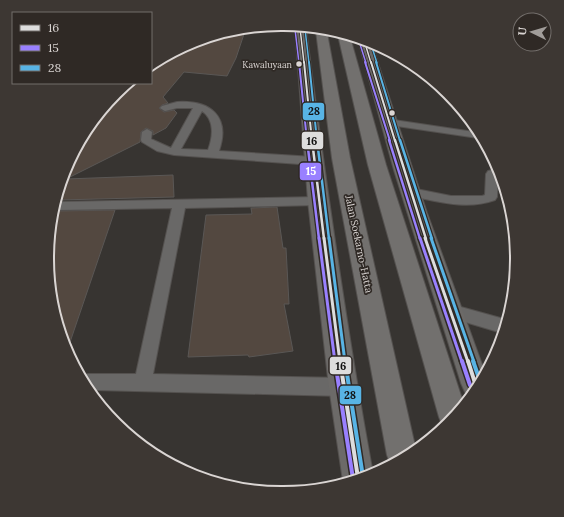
<svg xmlns="http://www.w3.org/2000/svg" width="564" height="517" font-family="Lora,serif">
<rect width="100%" height="100%" fill="#373431"/>
<!-- building -->
<path fill="#534840" stroke="#5a5755" d="M245,31L236,58L227,76L184,72L163,97L168,103L162,105L159,108L164,112L174,110L177,113L166,128L153,135V131L146,128L141,132L140,142L66,179L173,175L174,197L59,200L65,169L116,93L131,83H151V69L192,42Z
M277,207L283,248H286L289,304H284L293,351L249,357L248,355L188,357L206,215L252,214L251,208Z
M115,210L67,351L65,348L48,258L57,211Z"/>
<g fill="none" stroke-linecap="round" stroke-linejoin="round">
<defs>
<path id="service" d="M177,102C210,100 231,116 219,151L314,157L318,159L320,161L318,163L314,165L174,155L157,151L142,142L141,140L142,132L147,129L152,132L151,139L171,148L193,108H177L165,111L160,108L162,106ZM202,111C215,120 213,137 208,150L181,149Z
M387,119L474,132L478,138L383,124L382,122Z
M492,170L496,171L498,174L497,197L495,200C467,210 440,202 411,196L407,195L405,192L407,189L411,188L451,196H482L485,195L486,174L488,171Z
M318,197L322,198L324,201L322,204L318,205L185,208L153,374L343,378L349,381L352,387L349,393L343,396L94,390L83,375L88,374H136L172,208L58,210L59,202Z
M450,304L504,319L502,333L445,316L442,311L445,306Z"/>
<path id="secondary" d="M295,27L306,29C325,178 346,326 373,474L343,481L329,387L308,201Z
M358,39L371,42L427,213L484,370L468,394L465,392L461,383L394,170Z"/>
<path id="trunk" d="M316,31L327,33L350,158L415,446L390,463L387,455L332,158Z
M338,35L350,37L386,165L463,402L448,424L443,427L439,417L368,165Z"/>
</defs>
<!-- service casing -->
<use href="#service" stroke="#54514f" stroke-width="2"/>
<!-- secondary casing -->
<use href="#secondary" stroke="#54514f" stroke-width="2"/>
<!-- trunk casing -->
<use href="#trunk" stroke="#54514f" stroke-width="2"/>
<!-- service -->
<use href="#service" fill="#696867" fill-rule="evenodd"/>
<!-- secondary -->
<use href="#secondary" fill="#6c6a68" fill-rule="evenodd"/>
<!-- trunk -->
<use href="#trunk" fill="#72706e" fill-rule="evenodd"/>
<defs>
<path id="bus-1-far4" d="M300,28L304,63
M364,40L371,63"/>
<path id="bus-1-far3" d="M304,62L312,141
M371,62L395,141"/>
<path id="bus-1-far2" d="M312,140L324,239
M395,140L426,239"/>
<path id="bus-1-far1" d="M324,238L340,362
M425,238L468,362"/>
<path id="bus-1" d="M340,361L358,478
M468,361L475,383"/>
<path id="bus-2-far4" d="M295,29L299,63
M359,41L366,63"/>
<path id="bus-2-far3" d="M299,62L307,141
M365,62L390,141"/>
<path id="bus-2-far2" d="M307,140L319,239
M389,140L420,239"/>
<path id="bus-2-far1" d="M319,238L335,362
M420,238L462,362"/>
<path id="bus-2" d="M335,361L353,479
M462,361L470,385"/>
<path id="bus-3-far4" d="M305,29L309,63
M370,41L377,63"/>
<path id="bus-3-far3" d="M309,62L317,141
M376,62L400,141"/>
<path id="bus-3-far2" d="M317,140L329,239
M400,140L432,239"/>
<path id="bus-3-far1" d="M329,238L345,362
M431,238L474,362"/>
<path id="bus-3" d="M345,361L363,477
M473,361L479,378"/>
</defs>
<!-- bus-1-far4 casing -->
<use href="#bus-1-far4" stroke="#2f2925" stroke-width="3"/>
<!-- bus-1-far3 casing -->
<use href="#bus-1-far3" stroke="#2f2925" stroke-width="4"/>
<!-- bus-1-far2 casing -->
<use href="#bus-1-far2" stroke="#2f2925" stroke-width="5"/>
<!-- bus-1-far1 casing -->
<use href="#bus-1-far1" stroke="#2f2925" stroke-width="6"/>
<!-- bus-1 casing -->
<use href="#bus-1" stroke="#2f2925" stroke-width="7"/>
<!-- bus-2-far4 casing -->
<use href="#bus-2-far4" stroke="#2f2925" stroke-width="3"/>
<!-- bus-2-far3 casing -->
<use href="#bus-2-far3" stroke="#2f2925" stroke-width="4"/>
<!-- bus-2-far2 casing -->
<use href="#bus-2-far2" stroke="#2f2925" stroke-width="5"/>
<!-- bus-2-far1 casing -->
<use href="#bus-2-far1" stroke="#2f2925" stroke-width="6"/>
<!-- bus-2 casing -->
<use href="#bus-2" stroke="#2f2925" stroke-width="7"/>
<!-- bus-3-far4 casing -->
<use href="#bus-3-far4" stroke="#2f2925" stroke-width="3"/>
<!-- bus-3-far3 casing -->
<use href="#bus-3-far3" stroke="#2f2925" stroke-width="4"/>
<!-- bus-3-far2 casing -->
<use href="#bus-3-far2" stroke="#2f2925" stroke-width="5"/>
<!-- bus-3-far1 casing -->
<use href="#bus-3-far1" stroke="#2f2925" stroke-width="6"/>
<!-- bus-3 casing -->
<use href="#bus-3" stroke="#2f2925" stroke-width="7"/>
<!-- bus-1-far4 -->
<use href="#bus-1-far4" stroke="#ddd" stroke-width="1.5"/>
<!-- bus-1-far3 -->
<use href="#bus-1-far3" stroke="#ddd" stroke-width="2"/>
<!-- bus-1-far2 -->
<use href="#bus-1-far2" stroke="#ddd" stroke-width="2.5"/>
<!-- bus-1-far1 -->
<use href="#bus-1-far1" stroke="#ddd" stroke-width="3"/>
<!-- bus-1 -->
<use href="#bus-1" stroke="#ddd" stroke-width="4"/>
<!-- bus-2-far4 -->
<use href="#bus-2-far4" stroke="#9980ff" stroke-width="1.5"/>
<!-- bus-2-far3 -->
<use href="#bus-2-far3" stroke="#9980ff" stroke-width="2"/>
<!-- bus-2-far2 -->
<use href="#bus-2-far2" stroke="#9980ff" stroke-width="2.5"/>
<!-- bus-2-far1 -->
<use href="#bus-2-far1" stroke="#9980ff" stroke-width="3"/>
<!-- bus-2 -->
<use href="#bus-2" stroke="#9980ff" stroke-width="4"/>
<!-- bus-3-far4 -->
<use href="#bus-3-far4" stroke="#58b4e5" stroke-width="1.5"/>
<!-- bus-3-far3 -->
<use href="#bus-3-far3" stroke="#58b4e5" stroke-width="2"/>
<!-- bus-3-far2 -->
<use href="#bus-3-far2" stroke="#58b4e5" stroke-width="2.5"/>
<!-- bus-3-far1 -->
<use href="#bus-3-far1" stroke="#58b4e5" stroke-width="3"/>
<!-- bus-3 -->
<use href="#bus-3" stroke="#58b4e5" stroke-width="4"/>
</g>
<!-- markers -->
<g fill="#dad5d3" stroke="#2f2925" stroke-width="1.5">
<circle cx="299" cy="64" r="3.5"/>
<circle cx="392" cy="113" r="3.5"/>
</g>
<g text-anchor="middle" dominant-baseline="central" stroke-width="3.5" stroke-linejoin="round" paint-order="stroke">
<!-- bus labels -->
<g font-size="9" fill="#dad5d3" stroke="#2f2925" text-anchor="end">
<text x="292" y="64">Kawaluyaan</text>
</g>
<!-- street labels -->
<g font-size="10" fill="#dad5d3" stroke="#2f2925">
<text transform="translate(359 244) rotate(78)">Jalan Soekarno-Hatta</text>
</g>
</g>
<!-- crop -->
<path d="M0 0H564V517H0ZM281 31H283A227 227 0 0 1 510 258V259A227 227 0 0 1 283 486H281A227 227 0 0 1 54 259V258A227 227 0 0 1 281 31Z" fill="#3d3733" fill-rule="evenodd"/>
<path fill="none" stroke="#dad5d3" stroke-width="2" d="M281 31H283A227 227 0 0 1 510 258V259A227 227 0 0 1 283 486H281A227 227 0 0 1 54 259V258A227 227 0 0 1 281 31Z"/>
<g stroke="#2f2925" stroke-width="1.5">
<rect x="302" y="102" width="23" height="19" rx="4" fill="#58b4e5"/>
<rect x="301" y="131" width="23" height="19" rx="4" fill="#ddd"/>
<rect x="299" y="162" width="23" height="19" rx="4" fill="#9980ff"/>
<rect x="329" y="356" width="23" height="19" rx="4" fill="#ddd"/>
<rect x="339" y="385" width="23" height="20" rx="4" fill="#58b4e5"/>
</g>
<g font-size="11" text-anchor="middle" font-weight="bold" fill="#fff">
<text x="311" y="175">15</text>
</g>
<g font-size="11" text-anchor="middle" font-weight="bold" fill="#111">
<text x="314" y="115">28</text>
<text x="312" y="145">16</text>
<text x="341" y="370">16</text>
<text x="350" y="399">28</text>
</g>
<!-- legend -->
<rect x="12" y="12" width="140" height="72" fill="#2f2925" stroke="#736e6b"/>
<rect x="20" y="25" width="20" height="6" fill="#dddddd" stroke="#736e6b"/>
<text x="48" y="32" font-size="12" fill="#dad5d3">16</text>
<rect x="20" y="45" width="20" height="6" fill="#9980ff" stroke="#736e6b"/>
<text x="48" y="52" font-size="12" fill="#dad5d3">15</text>
<rect x="20" y="65" width="20" height="6" fill="#58b4e5" stroke="#736e6b"/>
<text x="48" y="72" font-size="12" fill="#dad5d3">28</text>
<!-- north arrow -->
<g transform="translate(532 32) rotate(275)"><circle r="19" fill="#2f2925" stroke="#736e6b"/>
<path d="M0-3L7 15L0 10L-7 15Z" fill="#a19d9a"/>
<text y="-6" font-size="11" font-weight="bold" text-anchor="middle" fill="#dad5d3">U</text>
</g>
</svg>
